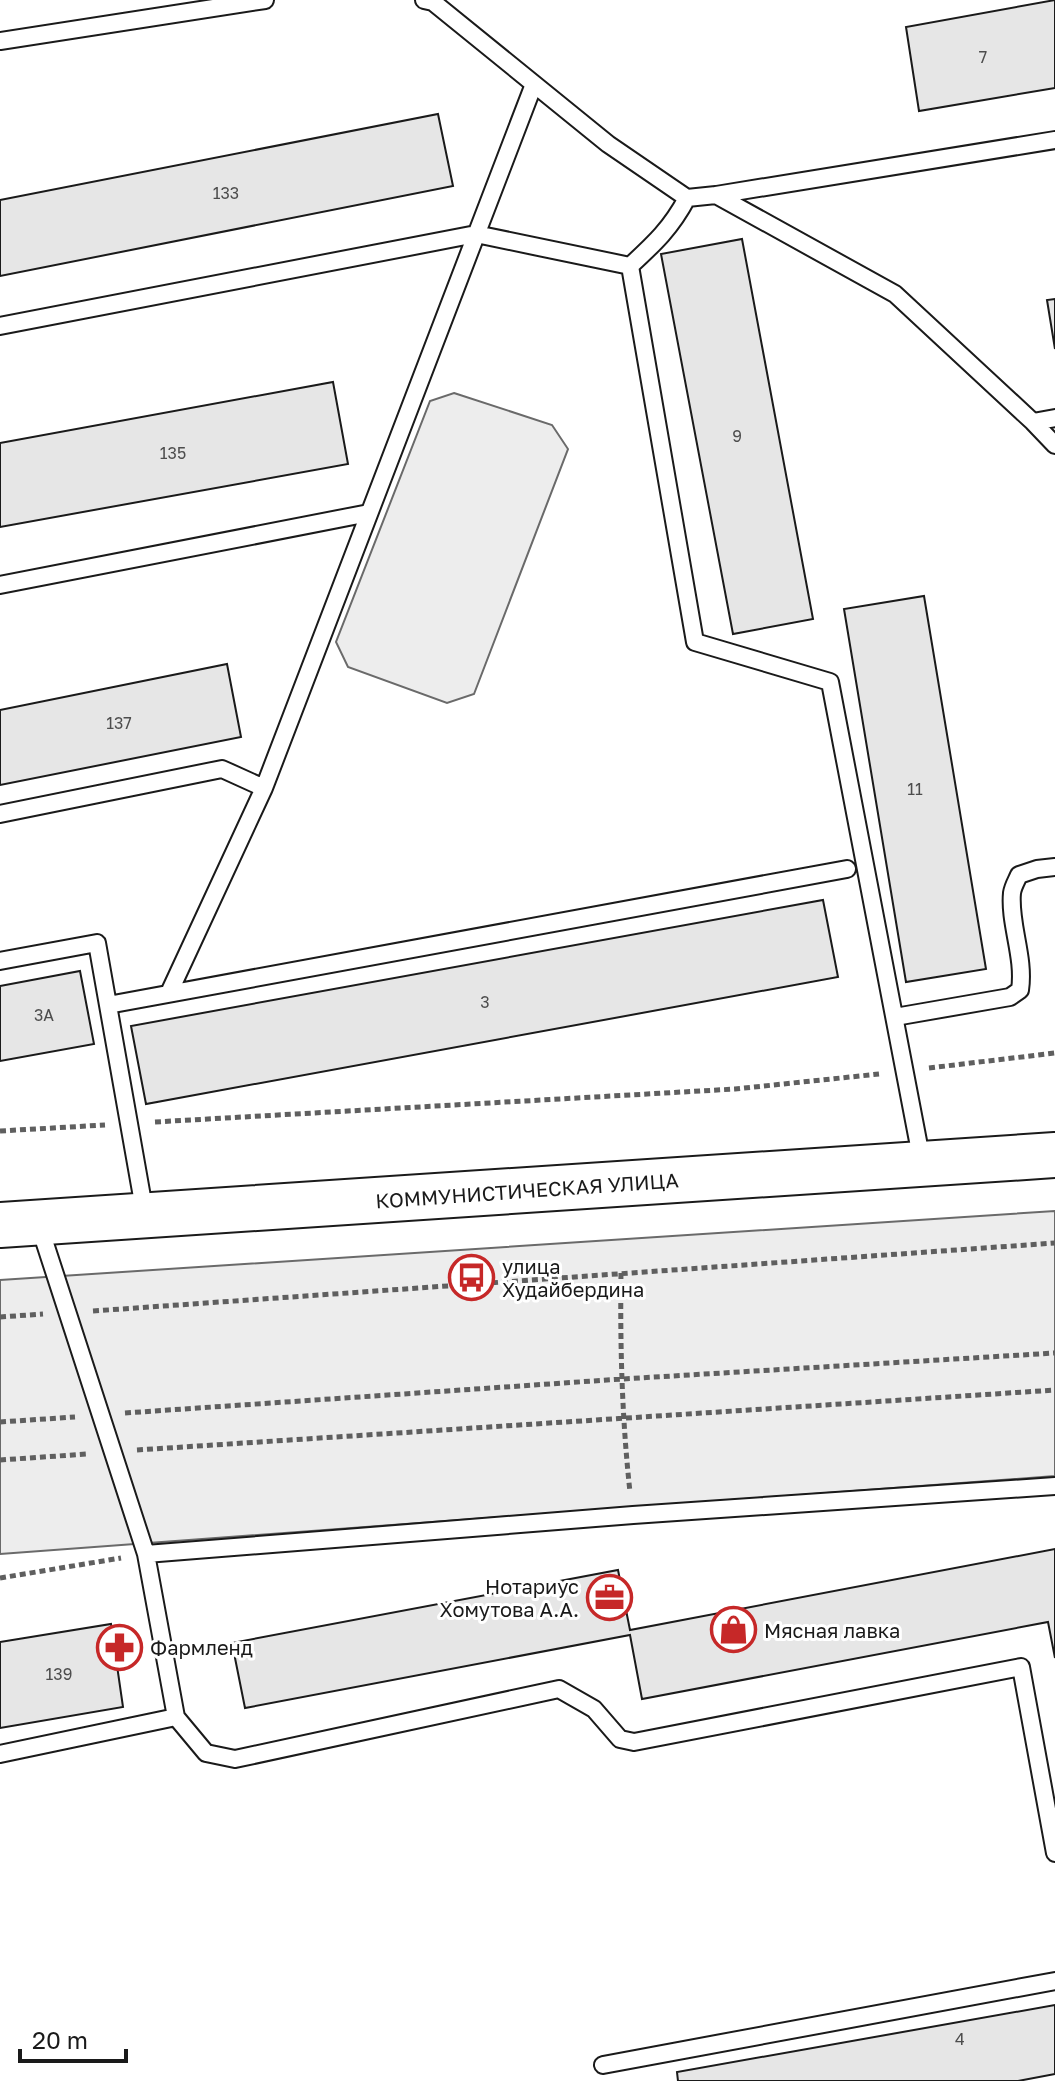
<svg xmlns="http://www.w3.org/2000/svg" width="1055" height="2081" font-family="'Golos Text',sans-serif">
<rect width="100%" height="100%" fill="#fff"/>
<!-- built -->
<path fill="#ededed" stroke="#6a6a6a" stroke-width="2" d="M454,393L552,425L568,449L474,694L447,703L348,667L336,642L430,401Z
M1055,1211V1476L0,1554V1280Z"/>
<!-- building -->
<path fill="#e6e6e6" stroke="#1a1a1a" stroke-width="2" d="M1055,0V88L919,111L906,27Z
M438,114L453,186L0,276V200Z
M742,239L813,619L733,634L661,254Z
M1055,299V349L1047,300Z
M333,382L348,464L0,527V443Z
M924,596L986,969L906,982L844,609Z
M227,664L241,737L0,785V710Z
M823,900L838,977L146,1104L131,1026Z
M80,971L94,1044L0,1061V986Z
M1055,1549V1658L1048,1622L642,1699L630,1635L245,1708L232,1643L618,1570L630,1630Z
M111,1624L123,1707L0,1728V1642Z
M1055,2005V2074L1018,2081H678L677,2072Z"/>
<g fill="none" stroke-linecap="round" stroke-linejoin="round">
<defs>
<path id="lane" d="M424,0L433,2L608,144L687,198L716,195L895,294L1033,422L1055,445
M0,41L265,0
M716,195L1055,140
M687,198C671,228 655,243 630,266L695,642L830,682L922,1162
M0,326L476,234L630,266
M1033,422L1055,418
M0,585L369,513
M0,814L222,769L264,788
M0,961L97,943L145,1214
M169,993L264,788L534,84
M108,1005L847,869
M895,1017L1010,997L1020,990C1025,957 1009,924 1012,893C1013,886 1017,880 1019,875L1037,869L1055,867
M39,1225L146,1554L176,1717L206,1753L235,1759L559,1689L594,1709L620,1739L634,1742L1021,1667L1055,1853
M146,1554L633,1515L1055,1486
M0,1754L176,1717
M603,2065L1055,1981"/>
<path id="secondary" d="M0,1225L1055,1155"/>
</defs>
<!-- lane casing -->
<use href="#lane" stroke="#1a1a1a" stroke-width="20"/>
<!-- secondary casing -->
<use href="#secondary" stroke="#1a1a1a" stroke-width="48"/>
<!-- path -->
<path stroke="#5f5f5f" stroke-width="5" stroke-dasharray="6 4" stroke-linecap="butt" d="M929,1068L1055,1053
M155,1122L735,1089L879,1074
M0,1131L105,1125
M621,1273C620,1347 622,1419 630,1492
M93,1311L1055,1243
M0,1317L43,1314
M125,1413L622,1379L1055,1353
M0,1422L75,1417
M137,1450L1055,1390
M0,1460L87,1454
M0,1578L121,1558"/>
<!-- lane -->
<use href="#lane" stroke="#fff" stroke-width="16"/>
<!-- secondary -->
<use href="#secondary" stroke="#fff" stroke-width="44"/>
</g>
<!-- icons -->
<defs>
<symbol id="bus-ring" viewBox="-11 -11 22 22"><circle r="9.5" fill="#fff" stroke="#c62828" stroke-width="1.5"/><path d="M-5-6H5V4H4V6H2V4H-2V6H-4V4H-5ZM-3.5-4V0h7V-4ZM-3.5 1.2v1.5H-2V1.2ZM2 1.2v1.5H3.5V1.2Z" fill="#c62828"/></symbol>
<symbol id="office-ring" viewBox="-11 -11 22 22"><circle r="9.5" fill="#fff" stroke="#c62828" stroke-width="1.5"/><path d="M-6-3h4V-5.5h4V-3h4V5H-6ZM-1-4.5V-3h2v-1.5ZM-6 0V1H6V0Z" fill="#c62828"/></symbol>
<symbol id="shop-ring" viewBox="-11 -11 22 22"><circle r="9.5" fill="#fff" stroke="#c62828" stroke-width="1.5"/><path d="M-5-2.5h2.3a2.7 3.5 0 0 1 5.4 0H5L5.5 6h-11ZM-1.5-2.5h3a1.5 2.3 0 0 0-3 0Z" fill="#c62828"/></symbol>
<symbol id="pharmacy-ring" viewBox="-11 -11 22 22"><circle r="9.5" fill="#fff" stroke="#c62828" stroke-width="1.5"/><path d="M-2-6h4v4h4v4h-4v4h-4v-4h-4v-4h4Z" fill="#c62828"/></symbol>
</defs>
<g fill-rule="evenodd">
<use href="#bus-ring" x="446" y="1252" width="51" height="51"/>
<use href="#office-ring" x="584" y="1572" width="51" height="51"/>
<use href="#shop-ring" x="708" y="1604" width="51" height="51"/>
<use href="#pharmacy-ring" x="94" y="1622" width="51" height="51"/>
</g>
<g text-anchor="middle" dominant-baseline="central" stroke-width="6" stroke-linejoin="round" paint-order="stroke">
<!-- number labels -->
<g font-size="16" fill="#4d4d4d">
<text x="983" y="57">7</text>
<text x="226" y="193">133</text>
<text x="737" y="436">9</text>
<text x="173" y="453">135</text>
<text x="119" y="723">137</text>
<text x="915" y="789">11</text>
<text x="485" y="1002">3</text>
<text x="44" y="1015">3А</text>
<text x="59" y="1674">139</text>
<text x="960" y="2039">4</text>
</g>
<!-- street labels -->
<g font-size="20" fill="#1a1a1a" stroke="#fff">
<text transform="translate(527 1190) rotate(-4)">КОММУНИСТИЧЕСКАЯ УЛИЦА</text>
</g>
<!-- poi labels -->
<g font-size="20" fill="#1a1a1a" stroke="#fff" text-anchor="start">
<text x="502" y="1266">улица<tspan x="502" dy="23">Худайбердина</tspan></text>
<text x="579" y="1586" text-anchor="end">Нотариус<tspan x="579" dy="23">Хомутова А.А.</tspan></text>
<text x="764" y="1630">Мясная лавка</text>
<text x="150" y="1647">Фармленд</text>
</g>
</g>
<!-- scale -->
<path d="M20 2049v12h106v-12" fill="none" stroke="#1a1a1a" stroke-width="4"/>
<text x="32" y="2049" font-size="24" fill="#1a1a1a" stroke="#ffffff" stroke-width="6" paint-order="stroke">20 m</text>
</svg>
